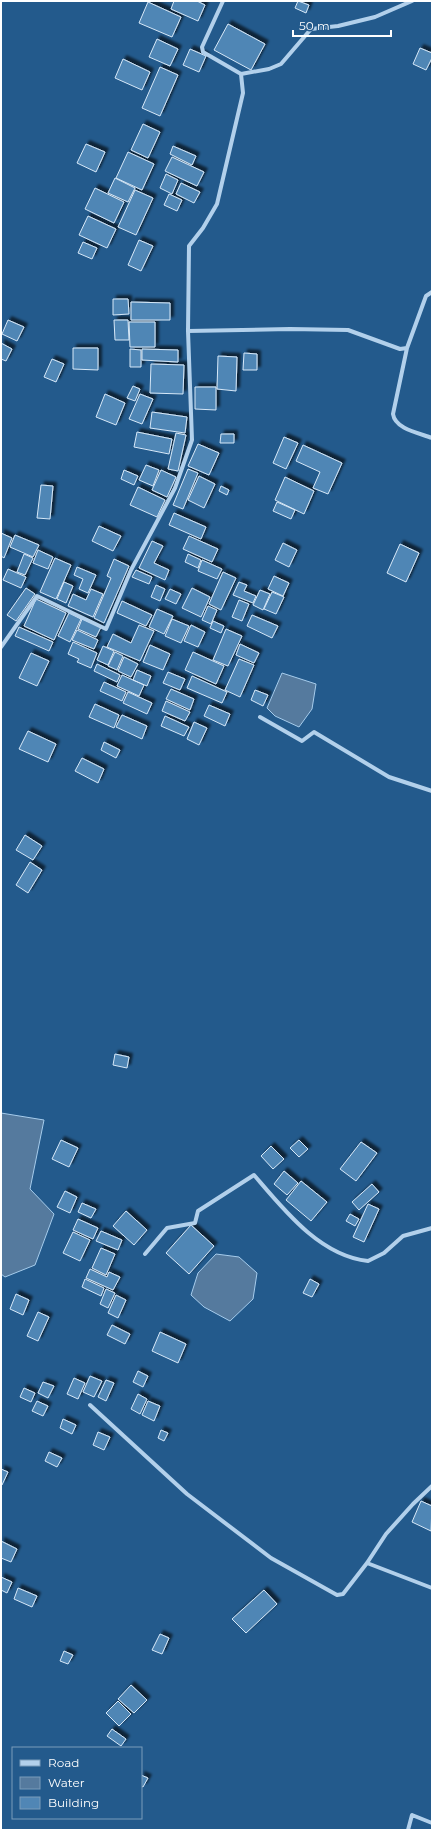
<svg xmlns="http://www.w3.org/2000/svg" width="433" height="1831" font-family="Montserrat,sans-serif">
<defs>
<filter id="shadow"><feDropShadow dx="3.5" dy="-3.5" stdDeviation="1" flood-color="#0009"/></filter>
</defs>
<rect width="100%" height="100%" fill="#235a8c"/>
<!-- water -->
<path fill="#557a9e" stroke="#a6ccec" d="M282,673L316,684L312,709L299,727L275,716L267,708Z
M1,1113L44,1120L30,1189L54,1214L35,1265L5,1277L1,1274Z
M216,1254L239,1257L257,1273L253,1299L230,1321L204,1307L191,1295L198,1273Z"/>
<!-- building -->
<path fill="#5086b5" stroke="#d6e8f8" filter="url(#shadow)" d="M174,1H197L205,5L198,21L171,9Z
M298,1L309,5L306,13L295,8Z
M148,2L181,17L172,37L139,23Z
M228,24L265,44L251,70L214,50Z
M157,39L178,49L170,66L149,57Z
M420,48L432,53V58L426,70L413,64Z
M190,49L206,56L199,72L183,65Z
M123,59L150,72L142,90L115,78Z
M160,67L178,75L160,116L142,108Z
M143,124L160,132L148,158L131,150Z
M86,144L105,152L96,172L77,163Z
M173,146L196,156L192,165L170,154Z
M128,152L154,164L142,190L116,178Z
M172,157L204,172L197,186L165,171Z
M166,174L178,180L172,194L160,188Z
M115,178L135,188L128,202L108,193Z
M181,183L200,192L194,203L176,194Z
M95,188L124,202L114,223L85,209Z
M135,190L153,198L136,235L118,227Z
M169,194L182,200L177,211L164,205Z
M88,216L116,229L107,248L79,235Z
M139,240L153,246L141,271L128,265Z
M83,242L97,248L92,259L78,253Z
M113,299H128L129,314L113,315Z
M131,302L170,303V320H131Z
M8,320L24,327L17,341L2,334Z
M114,320H128L129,340H115Z
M129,322H155V347H130Z
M1,343L12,349L6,361L1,359Z
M73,348H98V370L73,369Z
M130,349L141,350V367H130Z
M142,349L178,350V362L142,360Z
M244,353L257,354V370H243Z
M218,356L237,357L236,391L217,389Z
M52,359L64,364L56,382L44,377Z
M151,364L184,365L183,394L150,393Z
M133,386L140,389L135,401L127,398Z
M195,387H216V410L195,409Z
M105,394L125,403L116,425L96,417Z
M140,394L153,399L142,424L129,419Z
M152,412L187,417L185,433L150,428Z
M137,432L172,439L169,454L134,447Z
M176,433L186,435L178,471L168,469Z
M221,434H234V443H220Z
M284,437L298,443L286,469L273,463Z
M198,444L219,453L209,475L188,466Z
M303,445L342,463L328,494L313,488L320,472L296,461Z
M146,465L159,470L153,486L139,480Z
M188,469L198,473L183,509L173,505Z
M124,470L138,476L134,485L121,479Z
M161,470L176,477L167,497L152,490Z
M199,476L215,484L204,508L188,500Z
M285,477L314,491L304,514L275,500Z
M41,485L53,486L50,519L37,518Z
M221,486L229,490L227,495L219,491Z
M138,487L165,500L157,517L130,505Z
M277,502L295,510L291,519L273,511Z
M174,513L206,527L201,539L169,525Z
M99,526L121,536L113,551L92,541Z
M1,533L12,538L4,558L1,556Z
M15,535L39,545L33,557L10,547Z
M189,536L218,549L212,562L183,549Z
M152,541L163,546L154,563L169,570L165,580L139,568Z
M283,543L297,550L289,567L275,560Z
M400,544L419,553L406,582L387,573Z
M38,550L53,557L48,569L33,563Z
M24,554L33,558L25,575L17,572Z
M188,554L201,560L198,568L185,562Z
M55,558L71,565L56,599L40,592Z
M114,559L129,566L104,623L94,618L111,578L107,576Z
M202,560L222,569L217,579L198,571Z
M77,567L96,575L88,593L79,589L83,579L74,575Z
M8,569L26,577L21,588L3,580Z
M136,570L152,577L149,584L132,577Z
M223,572L236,578L221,610L209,604Z
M274,576L289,583L283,596L268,589Z
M64,582L73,586L66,603L57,599Z
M239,582L247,585L244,591L256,596L253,603L233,595Z
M156,585L165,589L160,601L151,597Z
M26,588L35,594L16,621L7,615Z
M192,588L210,597L201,617L182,608Z
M91,589L103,594L93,617L68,606L73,594L86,600Z
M170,589L181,594L176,604L165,599Z
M260,590L270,594L263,610L253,605Z
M272,592L284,597L276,614L264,609Z
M36,599L66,613L54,640L24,626Z
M239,600L249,604L242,621L232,617Z
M122,601L152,615L146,626L117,613Z
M208,606L217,610L211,624L202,620Z
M157,609L173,616L164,634L149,627Z
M69,613L81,619L70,642L58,636Z
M252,615L278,626L272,638L247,626Z
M82,619L101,627L96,637L78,629Z
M172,619L189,626L181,643L165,636Z
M213,621L224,626L221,633L210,628Z
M139,625L154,631L140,661L107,647L113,634L131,643Z
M191,625L205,632L198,647L184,641Z
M19,627L53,642L49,651L15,636Z
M226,629L242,636L228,666L213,660Z
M77,630L98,640L94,649L72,640Z
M73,642L97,653L91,668L77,662L79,659L68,654Z
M240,644L259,653L254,663L236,655Z
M150,645L170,654L163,670L143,662Z
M103,646L114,651L108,665L97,660Z
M115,652L123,656L117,670L108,666Z
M193,652L224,666L216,684L185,670Z
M31,653L49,661L37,686L19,678Z
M124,657L138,664L131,677L118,671Z
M239,659L254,665L240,697L225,690Z
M97,664L120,675L117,682L94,671Z
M137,670L151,676L147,686L133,680Z
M168,672L185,679L180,690L163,683Z
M122,675L144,685L139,696L117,686Z
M192,676L227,692L222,703L187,688Z
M104,682L126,692L122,701L100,691Z
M171,689L194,699L190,710L166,699Z
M255,690L268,695L263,706L251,700Z
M128,692L152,703L147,714L123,703Z
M166,701L190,712L185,721L162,711Z
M95,704L119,715L114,728L89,717Z
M209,705L230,714L225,726L204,716Z
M122,715L147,726L142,739L116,727Z
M165,716L189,727L184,736L161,726Z
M194,722L207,728L199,745L187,739Z
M28,731L56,744L48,762L19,749Z
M104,742L120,750L116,758L101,750Z
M82,758L104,769L98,783L75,771Z
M25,835L42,846L33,860L16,850Z
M30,862L42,870L28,893L16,885Z
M115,1054L129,1057L127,1068L113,1065Z
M61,1140L78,1148L69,1167L52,1159Z
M299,1140L308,1149L299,1157L290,1148Z
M361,1142L377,1153L356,1181L340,1169Z
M271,1146L284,1159L273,1169L261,1156Z
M284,1171L298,1183L287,1195L274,1184Z
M301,1181L327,1202L311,1221L286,1200Z
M372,1184L379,1192L359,1210L352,1202Z
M65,1191L77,1197L70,1213L57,1207Z
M82,1203L96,1209L91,1218L78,1212Z
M368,1204L379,1209L364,1242L353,1237Z
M126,1211L147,1230L134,1245L113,1226Z
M350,1214L359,1219L355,1226L346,1221Z
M78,1219L98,1228L93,1239L73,1230Z
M191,1225L214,1246L189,1274L166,1253Z
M101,1231L122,1240L118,1250L96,1241Z
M73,1232L90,1240L80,1261L63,1253Z
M101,1248L115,1254L106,1275L92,1268Z
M90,1269L107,1277L109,1272L120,1277L113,1290L86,1278Z
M85,1279L104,1288L101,1296L82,1287Z
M310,1279L319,1284L312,1297L303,1293Z
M106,1289L115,1293L108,1308L100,1304Z
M16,1294L29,1300L23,1315L10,1309Z
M116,1295L126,1300L118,1318L108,1313Z
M38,1312L49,1317L38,1341L27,1336Z
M112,1325L130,1334L125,1344L107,1335Z
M160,1332L186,1344L178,1363L152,1351Z
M138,1371L148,1376L143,1387L133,1382Z
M90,1376L102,1381L94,1397L83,1392Z
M74,1378L85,1383L78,1399L67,1394Z
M106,1380L114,1383L106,1401L98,1397Z
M43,1382L54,1386L48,1398L38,1393Z
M24,1388L35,1393L31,1402L20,1397Z
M138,1394L147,1399L140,1414L131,1409Z
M37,1401L48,1406L43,1416L32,1411Z
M148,1401L160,1406L154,1421L142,1415Z
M63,1419L76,1425L72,1434L60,1428Z
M161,1430L168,1433L164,1441L158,1438Z
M98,1432L110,1437L104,1450L93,1445Z
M49,1452L62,1458L57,1467L45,1461Z
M1,1469L8,1472L2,1485L1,1484Z
M421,1501L432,1506L431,1531L412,1522Z
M1,1541L17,1549L11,1562L1,1558Z
M1,1577L12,1582L7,1593L1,1590Z
M18,1588L37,1596L32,1607L14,1599Z
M264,1590L277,1604L246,1633L232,1619Z
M160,1634L169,1638L162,1654L152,1650Z
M64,1651L73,1655L68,1664L60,1661Z
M131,1685L147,1700L134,1713L118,1699Z
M118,1701L131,1714L119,1726L106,1713Z
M112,1729L126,1739L121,1746L107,1736Z
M141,1775L148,1778L143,1787L141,1786Z"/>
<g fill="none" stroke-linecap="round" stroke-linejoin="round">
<!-- street -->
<path stroke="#b2d0eb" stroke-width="4" d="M223,1L202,47L203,52L241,74L269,69L281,64L311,29L338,26L375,17L412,1
M188,331L290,329L348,330L400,349L407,348L426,296L432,292
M407,348L393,414C395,429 419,433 432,438
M1,647L37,596L106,629L131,570L175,488L192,440L188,331L189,246L203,228L217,204L243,93L241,74
M260,717L302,741L314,732L389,777L432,791
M145,1254L167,1228L195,1223L198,1211L254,1175C284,1210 320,1256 368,1261L384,1253L403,1236L432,1228
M90,1405L187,1494L271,1558L337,1595L343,1594L367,1563L386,1534L413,1504L432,1486
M367,1563L432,1588
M408,1830L412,1815L432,1823"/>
</g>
<!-- border -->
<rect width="433" height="1831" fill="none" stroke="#ffffff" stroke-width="4"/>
<!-- legend -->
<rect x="12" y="1747" width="130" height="72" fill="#235a8c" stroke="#7b9cba"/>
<rect x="20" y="1760" width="20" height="6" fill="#b2d0eb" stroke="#7b9cba"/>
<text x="48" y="1767" font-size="12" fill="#ffffff">Road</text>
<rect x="20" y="1777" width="20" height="12" fill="#557a9e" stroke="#7b9cba"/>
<text x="48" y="1787" font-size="12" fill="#ffffff">Water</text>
<rect x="20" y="1797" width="20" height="12" fill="#5086b5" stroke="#7b9cba"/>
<text x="48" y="1807" font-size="12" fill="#ffffff">Building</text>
<!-- scale -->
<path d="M293 30v6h98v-6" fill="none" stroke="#ffffff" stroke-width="2"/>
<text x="299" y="30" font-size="12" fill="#ffffff" stroke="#235a8c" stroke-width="3" paint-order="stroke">50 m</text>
</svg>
